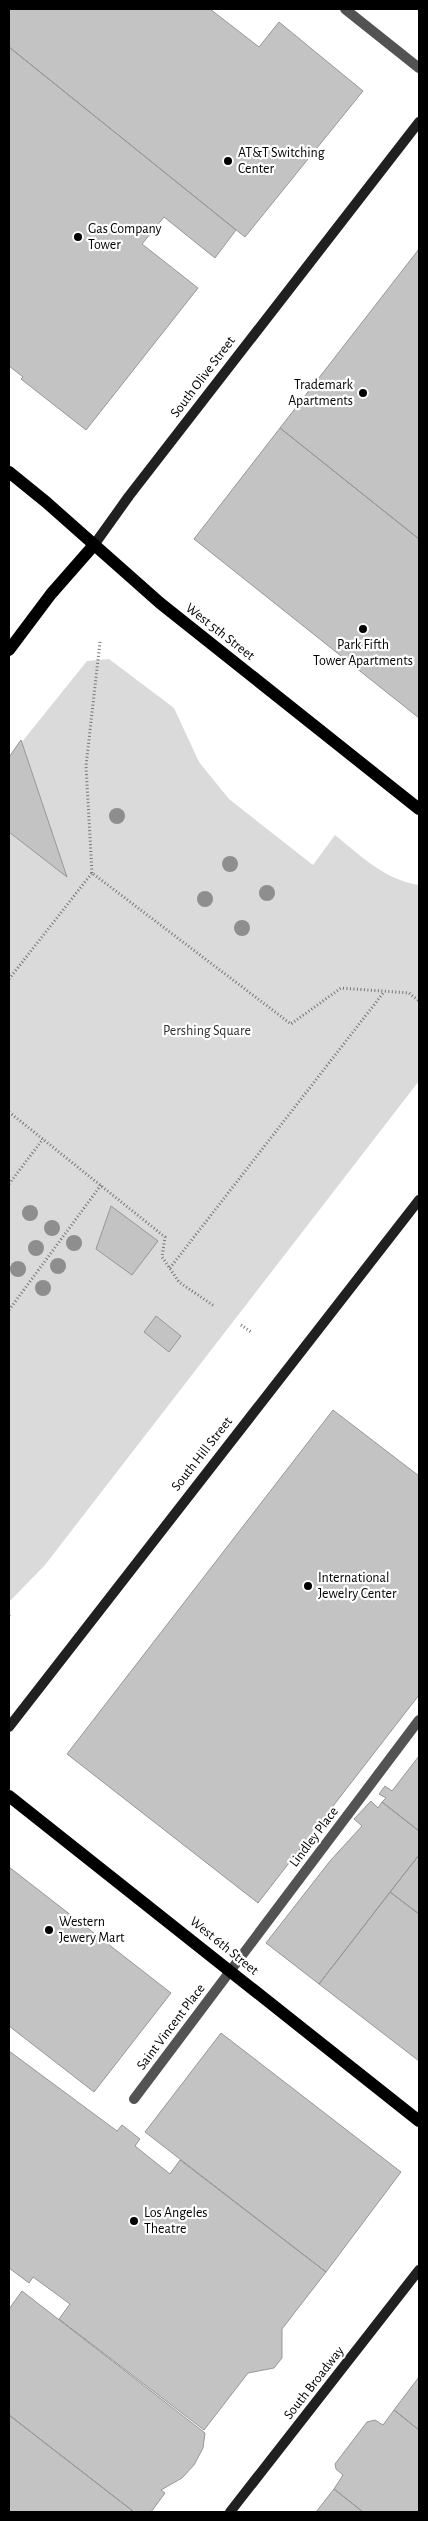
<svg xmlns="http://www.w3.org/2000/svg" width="428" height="2521" font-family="'Alegreya Sans',sans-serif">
<rect width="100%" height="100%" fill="#fff"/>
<!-- green -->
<path fill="#dadada" d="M109,659L174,708L199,762L229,799L313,865L335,835C361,856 385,880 419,885V1081L45,1565L9,1602V758L87,661Z"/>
<!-- building -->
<path fill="#c3c3c3" stroke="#979797" d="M9,9H210L259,47L279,22L363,91L245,237L9,47Z
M9,47L236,230L215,258L164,217L142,244L198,288L86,430L21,379L23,377L9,366Z
M419,249V539L280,428Z
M280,428L419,539V718L194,539Z
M21,740L67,877L9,832V757Z
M111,1206L158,1241L132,1275L96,1249Z
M156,1316L181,1336L169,1352L144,1332Z
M333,1410L419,1476V1695L258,1903L67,1754Z
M419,1756V1831L382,1802L386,1798L379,1794L385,1786L392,1791Z
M371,1801L378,1808L382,1802L419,1831V1855L319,1984L266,1943L330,1861L362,1826L354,1819Z
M419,1855V1914L390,1892Z
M9,1867L171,1993L94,2092L9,2026Z
M390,1892L419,1914V2061L319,1984Z
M221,2033L401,2172L326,2272L145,2132Z
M9,2051L117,2131L122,2125L140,2139L135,2146L170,2174L180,2160L326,2272L282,2329V2358L274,2368L248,2373L204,2430L59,2319L70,2304L33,2277L29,2283L9,2268Z
M22,2291L205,2433L203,2448L194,2465L182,2478L161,2490L165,2493L151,2512H134L9,2415V2309Z
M419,2377V2430L394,2410Z
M394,2410L419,2430V2512H363L334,2489L343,2475L336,2469L335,2464L367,2422L375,2420L383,2425Z
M9,2415L134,2512H9Z
M334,2489L363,2512H316Z"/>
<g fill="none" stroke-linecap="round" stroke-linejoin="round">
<!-- path -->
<path stroke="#757575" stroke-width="3" stroke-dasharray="1 2.5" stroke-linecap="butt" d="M92,873L86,766L100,642
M9,979L92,873L291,1024L341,988L409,993L419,1001
M9,1112L165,1237L162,1257L179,1282L214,1306
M9,1184L43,1139
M170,1268L384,992
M9,1310L101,1185
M241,1325L251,1332
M9,1616L11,1618"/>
<!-- lane -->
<path stroke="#535353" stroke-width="10" d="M345,9L419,68
M134,2099L419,1720"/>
<!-- secondary -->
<path stroke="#202020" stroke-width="10" d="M94,545L129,496L419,122
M9,1727L419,1200
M230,2512L419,2270"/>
<!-- primary -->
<path stroke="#000" stroke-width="12" d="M9,472L46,502L160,603L419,809
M9,650L51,594L94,545
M9,1796L419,2121"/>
</g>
<!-- trees -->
<g fill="#8e8e8e">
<circle cx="117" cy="816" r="8"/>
<circle cx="230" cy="864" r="8"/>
<circle cx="267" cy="893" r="8"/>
<circle cx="205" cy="899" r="8"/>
<circle cx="242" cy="928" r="8"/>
<circle cx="30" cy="1213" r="8"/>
<circle cx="52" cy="1228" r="8"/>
<circle cx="74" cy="1243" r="8"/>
<circle cx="36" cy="1248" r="8"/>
<circle cx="58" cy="1266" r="8"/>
<circle cx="18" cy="1269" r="8"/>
<circle cx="43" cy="1288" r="8"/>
</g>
<!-- markers -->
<g fill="#000" stroke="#fff" stroke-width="2">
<circle cx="228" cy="161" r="5"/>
<circle cx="78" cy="237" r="5"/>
<circle cx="363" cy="393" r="5"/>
<circle cx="363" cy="629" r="5"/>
<circle cx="308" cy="1586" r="5"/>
<circle cx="49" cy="1930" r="5"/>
<circle cx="134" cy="2221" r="5"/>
</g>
<g text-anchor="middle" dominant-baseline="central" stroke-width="4.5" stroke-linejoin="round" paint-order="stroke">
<!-- poi labels -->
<g font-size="14" fill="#000" stroke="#fff" text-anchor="start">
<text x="238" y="153">AT&amp;T Switching<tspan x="238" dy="16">Center</tspan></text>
<text x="88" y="229">Gas Company<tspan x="88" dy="16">Tower</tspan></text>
<text x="353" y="385" text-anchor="end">Trademark<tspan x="353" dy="16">Apartments</tspan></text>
<text x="363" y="645" text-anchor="middle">Park Fifth<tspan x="363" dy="16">Tower Apartments</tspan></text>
<text x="318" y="1578">International<tspan x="318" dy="16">Jewelry Center</tspan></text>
<text x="59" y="1922">Western<tspan x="59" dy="16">Jewery Mart</tspan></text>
<text x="144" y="2213">Los Angeles<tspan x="144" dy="16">Theatre</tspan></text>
</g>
<!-- street labels -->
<g font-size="14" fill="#000" stroke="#fff">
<text transform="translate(203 377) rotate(-53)">South Olive Street</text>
<text transform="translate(220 632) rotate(38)">West 5th Street</text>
<text transform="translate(202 1454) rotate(-52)">South Hill Street</text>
<text transform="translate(314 1837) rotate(-53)">Lindley Place</text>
<text transform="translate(224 1946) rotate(39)">West 6th Street</text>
<text transform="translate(171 2027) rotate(-53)">Saint Vincent Place</text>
<text transform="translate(314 2383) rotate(-52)">South Broadway</text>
</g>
<!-- park labels -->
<g font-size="14" fill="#313131" stroke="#fff">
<text x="207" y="1031">Pershing Square</text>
</g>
</g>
<!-- border -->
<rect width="428" height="2521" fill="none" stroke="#000000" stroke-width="20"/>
</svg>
